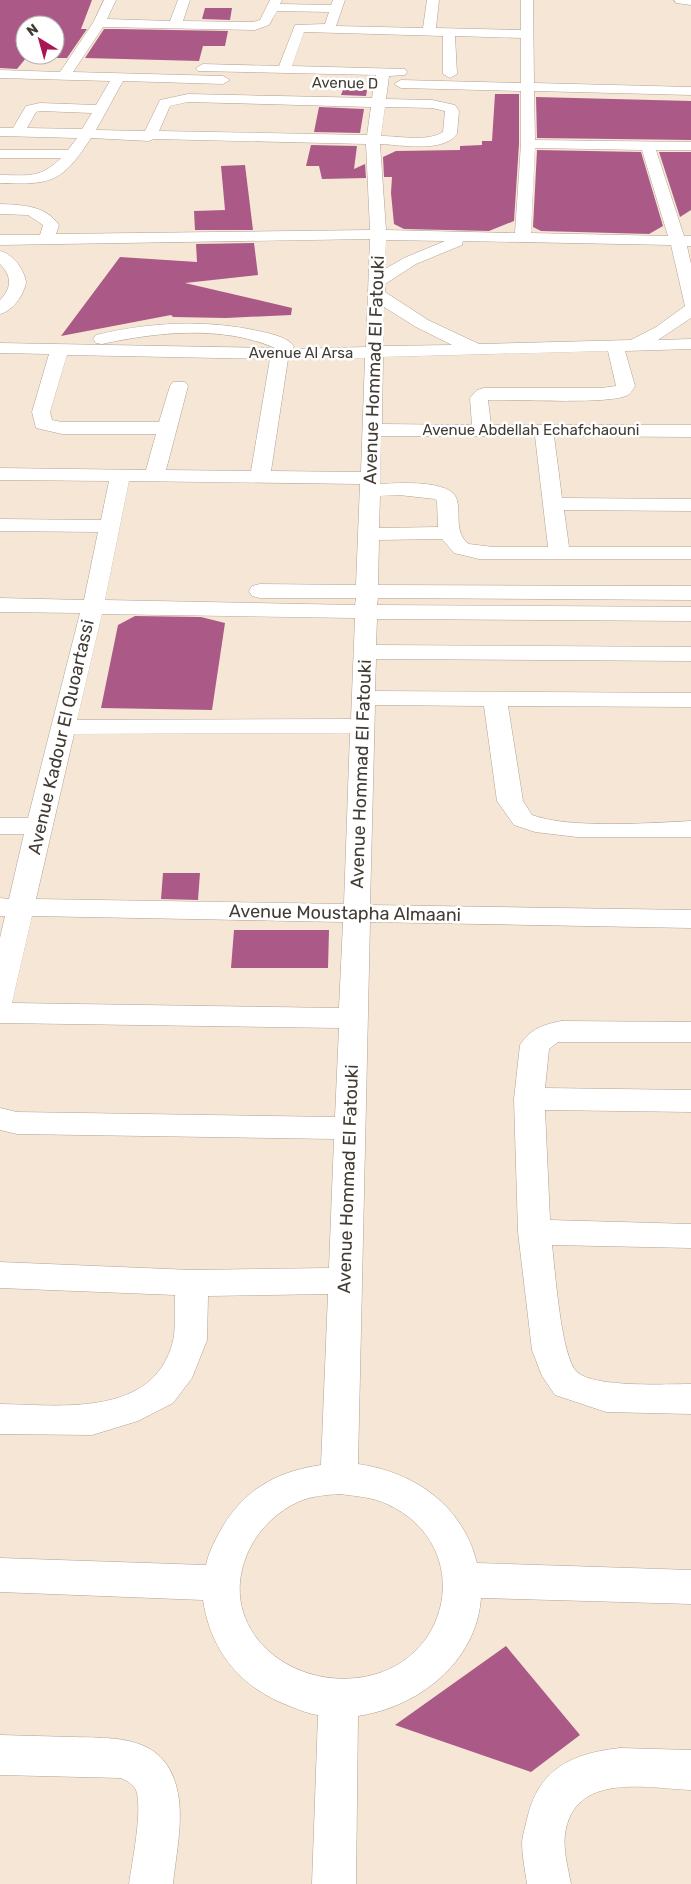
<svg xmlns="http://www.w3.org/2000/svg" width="691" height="1884" font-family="Rubik,sans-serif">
<rect width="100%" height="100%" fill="#f6e6d6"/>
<!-- building -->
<path fill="#ab5a87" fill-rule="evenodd" d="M0,0H92L81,29H87L67,58H26L17,69L0,68ZM25,25H55V55H25Z
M205,8H232L230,20L202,19Z
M104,29H117L228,31L225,46H203L199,61L85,58Z
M343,90H367L366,96L341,95Z
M495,94H519V144L514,221L489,231L404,229L394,224L391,193L392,177H384L383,157L396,151L460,150V146L482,145V141H492Z
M536,97L691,101V140L537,138Z
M319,107L364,109L360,133L314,132Z
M311,145L357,146L354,169L365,164L366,178L322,179L319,166H306Z
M537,150L641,152L663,226L649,234L541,231L533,227Z
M659,152H691V210L680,217Z
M245,165L253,230H195L194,211L225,210L221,166Z
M254,243L258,275L185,283L292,308L291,315L226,318L173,317L171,315L61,336L120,257L197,262L196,244Z
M135,616L201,617L225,623L212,710L101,708L118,625Z
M163,873H200L198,900L161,899Z
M234,930H329L328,968H231Z
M506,1646L580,1735L531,1772L395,1725Z"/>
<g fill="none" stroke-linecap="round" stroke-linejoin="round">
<defs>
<path id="minor" d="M104,0H116L107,19L170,21L178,0H190L183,21L253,22L260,20L270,0H282L280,4L331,5L333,0H345L336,26L423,28L427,0H439L436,28L521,30V0H533L534,83L691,87V95L534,91L535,140L691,142V150H656L684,236H691V246H687L691,264V318L658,340L691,339V349L625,351L635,386C633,389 631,393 628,395C611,405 513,399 488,400L491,425H691V437L554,436L562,498L691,499V511L564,510L569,547H691V559H479L454,553L442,539L379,540L378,585L691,586V600L378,598L377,605L691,607V621L377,619L376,645L691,647V661L376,659L375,691L691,693V707L508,706L523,801L532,815C570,829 649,823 691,821V837H577L535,832L514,825L497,801L484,706L375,705L370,905L691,910V928L370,922L358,1464C415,1472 463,1506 477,1563L691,1570V1604L481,1598C476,1663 418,1707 358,1716L356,1884H312L318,1715C309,1714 300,1710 292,1707C242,1689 211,1653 203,1600L0,1592V1558L206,1565C208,1554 214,1543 219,1533C242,1491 274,1472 321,1465L328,1294L208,1296L207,1340L192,1378L173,1403L138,1421L92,1435L0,1434V1404C60,1405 154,1418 173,1341C176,1327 174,1310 175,1295L0,1288V1262L192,1270L329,1268L334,1139L17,1134L0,1130V1108L17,1112L335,1117L339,1028L0,1023V938L5,916H0V898L9,899L24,834H0V818H28L80,613L0,612V598L84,600L98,532L0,531V519L101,520L109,481L0,480V468L146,470L156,434H62L36,428L32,412L49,354L0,353V343L275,348C222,325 157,332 102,344L96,343L93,339L96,335C150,322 208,319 263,332C273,334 288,338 294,346L292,349L366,347L370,239L0,245V235H40L43,225L28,215L0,214V204C22,205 45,205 59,225L56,234L370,230L366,144L154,139L149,141L91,138C62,183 51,185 0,183V175C28,175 40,179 61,158H0V150H68L77,138L0,136V128H13L26,106L40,103L96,105L110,81L0,78V70L60,72L93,23ZM277,11L329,12L325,24L295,25L279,66L203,64L196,68L198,71L376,75L372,98L188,94L160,100L145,131L96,130L123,81L223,84L230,80L223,76L73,72L103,27L255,30L269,25ZM304,32L443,36V74L450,78L457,74L455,36L521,38V83L401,80L394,84L401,88L521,91V144L515,233L386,230L380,144C402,145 443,153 457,134L459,111L455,105L432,100L386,99L389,76L405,75L407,72L405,69L292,66ZM188,102L371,107L367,135L159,131L170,106ZM385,107L432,108L445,111L443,132C428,142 399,136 381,136ZM40,111L92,113L82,129L27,128L36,112ZM535,148L642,150L668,236L531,233ZM386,240L445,241L404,258L385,269ZM463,241L671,245L685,306L656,327L631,340L479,344L428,320L385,292V284L416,264L462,245ZM384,307L416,327L452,345L383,346ZM608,351L616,386L601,388H484L477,390L470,398L472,425L382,424L383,357ZM67,355L270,359L251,471L166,470L188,386L185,382H173L170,386L159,422H62L52,420L50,412ZM365,358L361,472L271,471L288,359ZM381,436H535L548,547H493L469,544C454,533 461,516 457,500C452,479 397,483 380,484ZM129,481L360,484L356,585L260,584L252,586L249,591L252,596L260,598H356L355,605L105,600ZM399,495L435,499L437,501L438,527L379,528L380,496ZM102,614L355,618L351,719L77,720ZM350,733L344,904L36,899L74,734ZM32,916L343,922L339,1008L12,1003ZM339,1494C355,1496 372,1497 387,1504C477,1545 452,1668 356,1678C282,1686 213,1622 250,1548C260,1528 278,1511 298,1502C311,1496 326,1495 339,1494Z
M674,0H691V5L676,3Z
M0,251C13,254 24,269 26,282C24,295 13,311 0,314V300C12,288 12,276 0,264Z
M562,1021L691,1022V1042H558L549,1049L545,1088L691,1090V1112L545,1110L550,1220L691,1224V1248L552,1245C555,1269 561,1358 577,1372C594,1388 667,1384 691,1384V1414L606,1412L555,1395L542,1376L532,1350L518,1232L514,1099L520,1045C530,1029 544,1024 562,1021Z
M0,1735C24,1736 48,1736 72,1737C115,1738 162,1735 176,1785C185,1816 176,1853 173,1884H129C132,1863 143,1809 136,1790C134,1785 126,1780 121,1778L0,1775Z
M620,1748L691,1750V1790C645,1788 574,1772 565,1834C563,1850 568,1868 571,1884H527C525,1870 522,1856 522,1842C523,1833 526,1824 528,1815C540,1767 575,1753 620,1748Z"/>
</defs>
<!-- minor casing -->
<use href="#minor" stroke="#b1a292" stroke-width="1"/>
<!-- minor -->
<use href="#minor" fill="#fff" fill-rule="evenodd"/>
</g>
<g text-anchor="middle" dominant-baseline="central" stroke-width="5" stroke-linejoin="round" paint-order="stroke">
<!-- far-street labels -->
<g font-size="15" fill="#413b34" stroke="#fff">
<text transform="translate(345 83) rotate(1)">Avenue D</text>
<text x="301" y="353">Avenue Al Arsa</text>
<text x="531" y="430">Avenue Abdellah Echafchaouni</text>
</g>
<!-- street labels -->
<g font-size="18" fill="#413b34" stroke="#fff">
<text transform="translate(374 370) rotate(-88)">Avenue Hommad El Fatouki</text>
<text transform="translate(61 737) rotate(-77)">Avenue Kadour El Quoartassi</text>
<text transform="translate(361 774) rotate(-88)">Avenue Hommad El Fatouki</text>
<text transform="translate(345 913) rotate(1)">Avenue Moustapha Almaani</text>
<text transform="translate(348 1179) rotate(-88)">Avenue Hommad El Fatouki</text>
</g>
</g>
<!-- north arrow -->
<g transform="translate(40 40) rotate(323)"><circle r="24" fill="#ffffff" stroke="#b3b1ae"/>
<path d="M0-4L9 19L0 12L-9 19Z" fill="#a81754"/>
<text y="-8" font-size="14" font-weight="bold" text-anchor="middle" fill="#413b34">N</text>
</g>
</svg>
